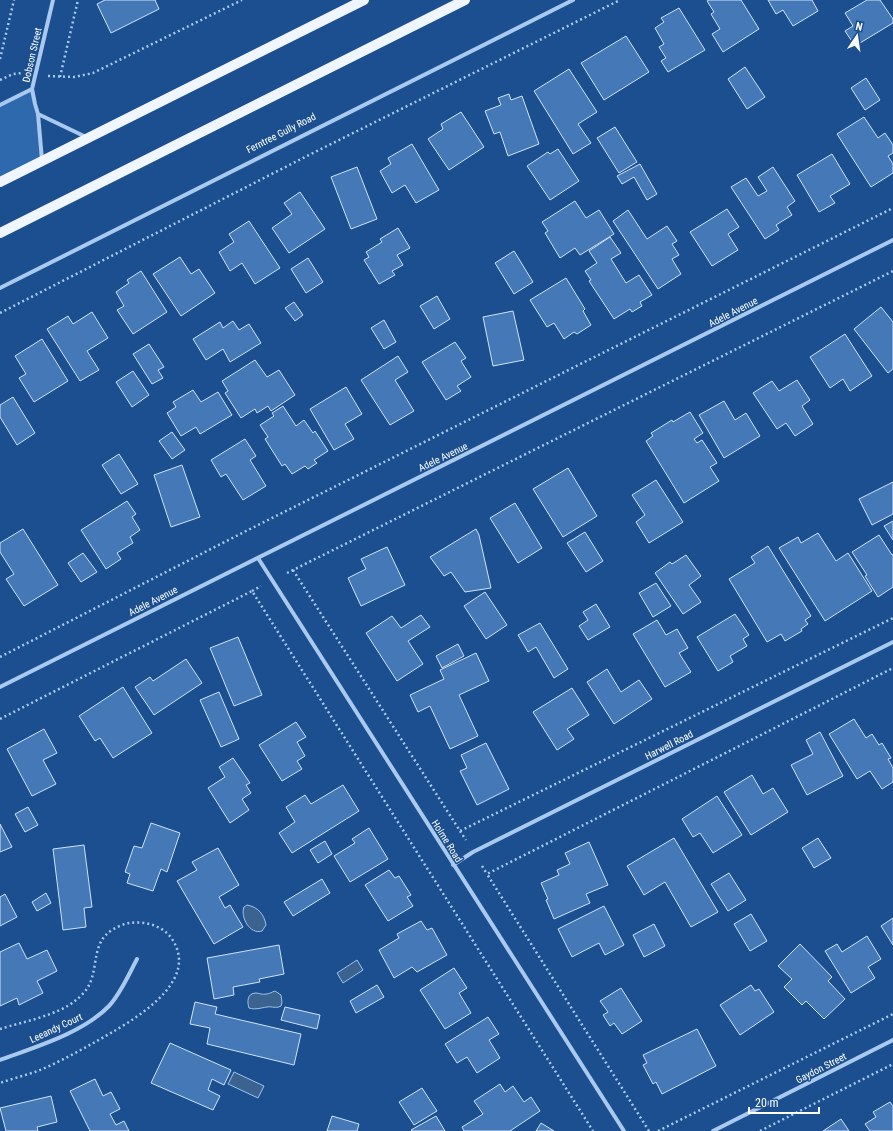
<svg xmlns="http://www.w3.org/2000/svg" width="893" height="1131" font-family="'Roboto Condensed',sans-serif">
<rect width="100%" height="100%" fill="#1b4f8f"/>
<!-- green -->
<path fill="#2e69ad" d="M32,89L38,114L42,160L0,182V105Z"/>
<!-- water -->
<path fill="#3c6290" stroke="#9cc4f0" d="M247,905C258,907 264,914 266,925L262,931C250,935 240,917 244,907Z
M357,960L363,970L343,983L337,973Z
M275,991L281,995L282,1002L281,1006C275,1009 273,1006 267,1007C260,1008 256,1010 249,1008C247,1002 247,993 256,993C259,993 262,995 266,994C269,994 272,992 275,991Z
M234,1072L264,1086L258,1098L228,1084Z"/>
<!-- building -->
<path fill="#4478b7" stroke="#cfe3fa" d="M105,0H155L159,9L111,33L97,4Z
M709,0H741L759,29L723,52L712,34L720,29L711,14L714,12L707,1Z
M768,0H812L818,11L793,26L783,10L776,14Z
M867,0H880L893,19V23L855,46L845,31L853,26L845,13Z
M679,8L705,50L668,72L661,61L666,58L659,47L664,44L655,28L664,22L661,18Z
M626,36L649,72L604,100L581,63Z
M745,67L765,97L747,109L728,79Z
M569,69L597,112L578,124L591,143L573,154L534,91Z
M866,78L880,100L865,110L851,88Z
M509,94L511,100L522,96L539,144L508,156L500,132L494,134L485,111L501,105L498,98Z
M461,112L484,147L449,170L428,139L443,129L441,124Z
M864,117L878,138L885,133L893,145V153L888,156L893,164V173L871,187L837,134Z
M615,127L637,162L619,173L597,138Z
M412,144L439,190L416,203L405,185L392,193L380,171L391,164L388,158Z
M558,149L579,181L550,200L527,166L548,152L550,154Z
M832,154L850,184L830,196L835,203L819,212L797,175Z
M640,164L657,194L647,200L634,177L622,184L617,176Z
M357,167L377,219L351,229L331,177Z
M773,167L795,201L787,207L792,215L776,225L779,230L765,239L731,187L746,178L758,196L767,191L758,177Z
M300,192L325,229L289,253L272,228L292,214L284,203Z
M575,201L586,218L599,210L614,234L580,255L575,248L560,258L545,233L548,231L542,222Z
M727,209L739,227L728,234L738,250L712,266L690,232Z
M628,210L647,239L667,226L677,241L672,244L679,255L672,259L681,274L658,289L613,221Z
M249,221L280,268L255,284L242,263L230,271L219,252L234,242L229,234Z
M398,228L410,248L397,255L403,265L392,271L395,275L379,284L364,260L369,257L366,252L382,242L380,239Z
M610,237L621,253L611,259L626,283L639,275L652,295L640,302L642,306L632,312L630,309L614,319L589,281L591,280L585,271L597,263L589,251Z
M514,251L533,282L514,294L495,263Z
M180,257L191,274L199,269L215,293L181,316L153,274Z
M308,258L323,282L306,293L291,269Z
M141,271L167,312L133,334L117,310L124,306L116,292L129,283L127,280Z
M566,278L585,309L583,311L591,325L577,334L574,332L564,339L554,323L547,327L530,300Z
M437,296L450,319L434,329L420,306Z
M294,302L303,315L295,321L285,308Z
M881,307L893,322V369L888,373L854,329Z
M513,311L524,360L493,366L483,317Z
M92,312L108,338L87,351L99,370L80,381L47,329L68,316L73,324Z
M384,320L396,342L384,349L371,328Z
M233,321L239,330L249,324L261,343L230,362L223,349L206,360L193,339L220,322L223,328Z
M845,334L872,376L850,391L843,379L830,388L810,357Z
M42,339L68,381L34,402L19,378L26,374L15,356Z
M455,342L466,358L461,361L471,377L457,386L461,391L446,400L422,362Z
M149,344L164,367L158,370L163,378L152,384L133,354Z
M398,356L408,372L395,380L414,411L390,425L361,380Z
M255,360L267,377L279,370L295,395L271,411L268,406L257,413L255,409L241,418L225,393L228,391L222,381Z
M133,371L149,395L132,407L116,382Z
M797,380L810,400L802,406L813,424L795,436L786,423L777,429L753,393L772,381L779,391Z
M346,387L362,414L345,424L354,439L334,450L310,409Z
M193,390L201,402L218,392L232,415L200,434L196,427L181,436L167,413L176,407L173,402Z
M13,397L35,433L17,445L0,417V405Z
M724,401L735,420L746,413L760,436L724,458L699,415Z
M283,406L296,426L304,420L313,433L315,431L328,451L314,460L317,463L308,469L305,466L292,474L285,464L282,466L265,439L268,437L260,425L274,416L272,413Z
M690,412L703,433L694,439L697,443L702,440L717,463L710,467L719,481L684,503L646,441L653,436L651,433L672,420L673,422Z
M172,432L185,450L172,459L159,441Z
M245,439L256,456L250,460L266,486L243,500L226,474L221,477L211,460Z
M119,454L138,484L121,494L102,465Z
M182,465L200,517L171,527L154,475Z
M568,468L597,516L563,537L533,489Z
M656,480L683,522L649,543L636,522L645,515L632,495Z
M893,482V514L872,525L859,499Z
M127,501L136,514L132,517L140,530L130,537L133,543L117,553L121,559L106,569L81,530Z
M515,503L542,548L518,563L490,518Z
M893,521V540L884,526Z
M23,529L58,585L24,606L6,579L14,574L0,552V543Z
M476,529L479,535L491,588L465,592L451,572L444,576L430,557Z
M585,532L603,561L586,572L567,543Z
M818,533L836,561L848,553L872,591L825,621L779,548L798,537L801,543Z
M879,535L892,555L893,554V587L878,597L865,576L867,575L852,552Z
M768,546L811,616L805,620L808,624L801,629L802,631L785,641L781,634L767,642L729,579L755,563L751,557Z
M387,547L405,585L361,606L348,578L366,569L361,559Z
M83,553L97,572L81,582L68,563Z
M686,555L701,576L689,585L701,602L683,614L655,573L670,562L672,564Z
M656,583L671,606L653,617L639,593Z
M485,592L507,625L486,639L464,606Z
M596,604L610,627L588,640L579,626L588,620L583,612Z
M735,614L749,635L743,639L747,646L730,656L733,662L718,671L697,637Z
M421,615L430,627L408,641L423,664L397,681L366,633L392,616L401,628Z
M657,620L666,635L677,629L688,648L679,653L691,672L665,687L633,634Z
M540,623L568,669L554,678L536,647L528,652L518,635Z
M238,637L262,695L234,706L210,648Z
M458,644L464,656L442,668L436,656Z
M476,653L489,681L459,695L478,736L450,749L430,706L418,712L410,695L444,679L440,670Z
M186,659L202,683L154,715L135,687L150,677L153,681Z
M607,669L621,692L639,680L652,699L614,724L587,682Z
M123,687L152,733L113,758L100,738L95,741L79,716Z
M572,688L589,715L567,729L574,739L557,750L533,712Z
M219,692L239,739L221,747L200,700Z
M854,719L866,738L872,734L879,745L882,743L891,758L888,759L893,768V782L882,789L870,771L857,779L829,734Z
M296,722L306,737L297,742L305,756L297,761L302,769L282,781L259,745Z
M44,729L57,753L43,760L56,784L32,796L7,749Z
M820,732L843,776L807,795L791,765L813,754L806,740Z
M486,743L509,789L477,805L460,771L467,768L461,755Z
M233,758L250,783L246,785L251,793L242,799L249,810L230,823L208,788L225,777L219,767Z
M752,775L763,794L773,788L788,812L751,835L724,792Z
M343,785L359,811L292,853L279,833L295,822L286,807L305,795L311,804Z
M717,796L742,835L713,853L700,833L693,837L682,819Z
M28,807L38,825L25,832L15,814Z
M151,823L180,833L167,872L161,869L153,891L127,883L130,874L125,872L134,846L142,848Z
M0,824L12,847L0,852Z
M369,828L388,859L350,882L334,856L355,843L352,839Z
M674,838L718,912L691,927L665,882L644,895L627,866Z
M818,838L831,858L814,868L802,848Z
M325,841L332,854L318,863L310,850Z
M589,842L608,885L586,894L590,903L554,919L546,900L548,899L541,883L559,875L557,870L570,864L565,853Z
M84,845L92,907L84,908L86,927L63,930L53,849Z
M218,848L239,885L219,897L225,908L230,905L243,927L214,944L177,881L197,870L192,862Z
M389,870L395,878L399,876L411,895L407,897L413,906L388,921L365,885Z
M729,873L746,900L728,911L711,884Z
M322,879L330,893L293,916L284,902Z
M46,893L51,903L37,911L32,902Z
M5,894L17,917L0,926V897Z
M604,906L624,945L605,955L599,943L572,957L558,929Z
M751,914L767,941L750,951L734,924Z
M893,918V945L881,926Z
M421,921L427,930L432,928L447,955L417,972L412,967L394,978L379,950L399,938L397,934Z
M654,924L665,946L644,957L633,935Z
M867,936L881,959L868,967L875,978L851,993L825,951L837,944L842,952Z
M19,943L27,959L47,950L57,971L37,981L43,993L19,1005L17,998L0,1006V952Z
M800,944L832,977L828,981L845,999L824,1019L806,1001L802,1005L784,987L792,979L778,966Z
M279,945L284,974L259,979L260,982L233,987L234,995L214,999L207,958Z
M454,968L467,988L459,993L471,1013L445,1029L420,990Z
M377,985L384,997L356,1013L350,1001Z
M751,985L755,991L759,989L774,1012L740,1035L720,1005Z
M621,988L642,1021L622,1034L614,1023L610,1026L603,1015L608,1012L600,1001Z
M195,1002L217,1007L215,1014L301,1034L294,1065L207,1044L210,1028L190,1024Z
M285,1007L320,1015L317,1029L281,1020Z
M488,1017L499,1034L489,1040L500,1058L477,1073L467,1057L457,1063L445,1044Z
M697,1029L716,1066L662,1094L656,1082L653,1084L643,1065L647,1063L643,1055Z
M170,1043L231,1070L224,1085L212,1079L208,1090L220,1096L213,1110L151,1083Z
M95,1079L103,1096L111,1092L120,1109L110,1114L116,1125L124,1121L129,1131H90L70,1091Z
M500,1084L505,1092L513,1086L524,1102L531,1097L540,1111L510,1131H464L462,1127L483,1114L474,1101Z
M422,1088L437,1111L414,1125L399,1102Z
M51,1096L57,1122L37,1127L38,1131H6L0,1108Z
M890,1102L893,1106V1131H870L865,1124L876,1117L873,1112Z
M332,1116L359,1124L357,1131H327Z
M436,1116L445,1131H412L411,1130Z
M841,1119L849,1131H823Z
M541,1123L554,1131H536Z"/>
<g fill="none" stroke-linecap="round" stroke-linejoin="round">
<!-- path -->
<path stroke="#a9c9ee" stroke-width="2.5" stroke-dasharray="2 3" stroke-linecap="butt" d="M0,59L14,0
M48,76L74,77L93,73L242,0
M60,77L78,0
M0,80L13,74L22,73
M0,313L305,157L620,0
M293,570L460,831L893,618
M287,573L893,271
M252,591L261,586
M0,657L248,530L893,208
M0,719L252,591L593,1131
M460,831L466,840
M482,866L487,874
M0,1029C22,1022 59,1015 76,1000C80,997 85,992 88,987C99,968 91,943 112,930C117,927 123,924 129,923C144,921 163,925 172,939C202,984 128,1023 97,1041C77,1052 56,1064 35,1072C23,1076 11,1079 0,1083
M649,1131L487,874L893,668
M658,1131L893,1014
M760,1131L893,1064"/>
<!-- street -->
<path stroke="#a9c9ee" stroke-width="4" d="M0,105L32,89
M38,114L86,137
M42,160L38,114L35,104L32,89L53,0
M0,288L573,0
M258,558L624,1131
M0,687L893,240
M453,865L473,852L893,642
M0,1060C35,1047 83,1033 109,1006C121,993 129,974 137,959
M713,1131L893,1040"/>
<!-- primary -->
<path stroke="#f0f6ff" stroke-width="10" d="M0,182L364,0
M0,233L465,0"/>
</g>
<g text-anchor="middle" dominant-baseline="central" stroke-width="3" stroke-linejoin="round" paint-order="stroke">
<!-- street labels -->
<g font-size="10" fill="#fff" stroke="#1b4f8f">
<text transform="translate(32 55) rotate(-77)">Dobson Street</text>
<text transform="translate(281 133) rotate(-27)">Ferntree Gully Road</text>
<text transform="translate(733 312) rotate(-27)">Adele Avenue</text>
<text transform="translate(443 457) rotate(-26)">Adele Avenue</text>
<text transform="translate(153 601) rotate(-27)">Adele Avenue</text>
<text transform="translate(669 745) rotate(-27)">Harwell Road</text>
<text transform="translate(447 841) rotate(58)">Holme Road</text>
<text transform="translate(56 1028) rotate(-25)">Leeandy Court</text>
<text transform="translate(821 1068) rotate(-27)">Gaydon Street</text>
</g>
</g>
<!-- north arrow -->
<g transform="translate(857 36) rotate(13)" stroke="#1b4f8f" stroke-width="3" paint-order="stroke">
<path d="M0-3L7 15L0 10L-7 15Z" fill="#ffffff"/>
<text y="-6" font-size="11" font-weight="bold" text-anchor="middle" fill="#ffffff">N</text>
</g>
<!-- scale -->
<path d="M749 1107v6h70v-6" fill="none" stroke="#ffffff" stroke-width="2"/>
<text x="755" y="1107" font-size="12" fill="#ffffff" stroke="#1b4f8f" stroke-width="3" paint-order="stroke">20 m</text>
</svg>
